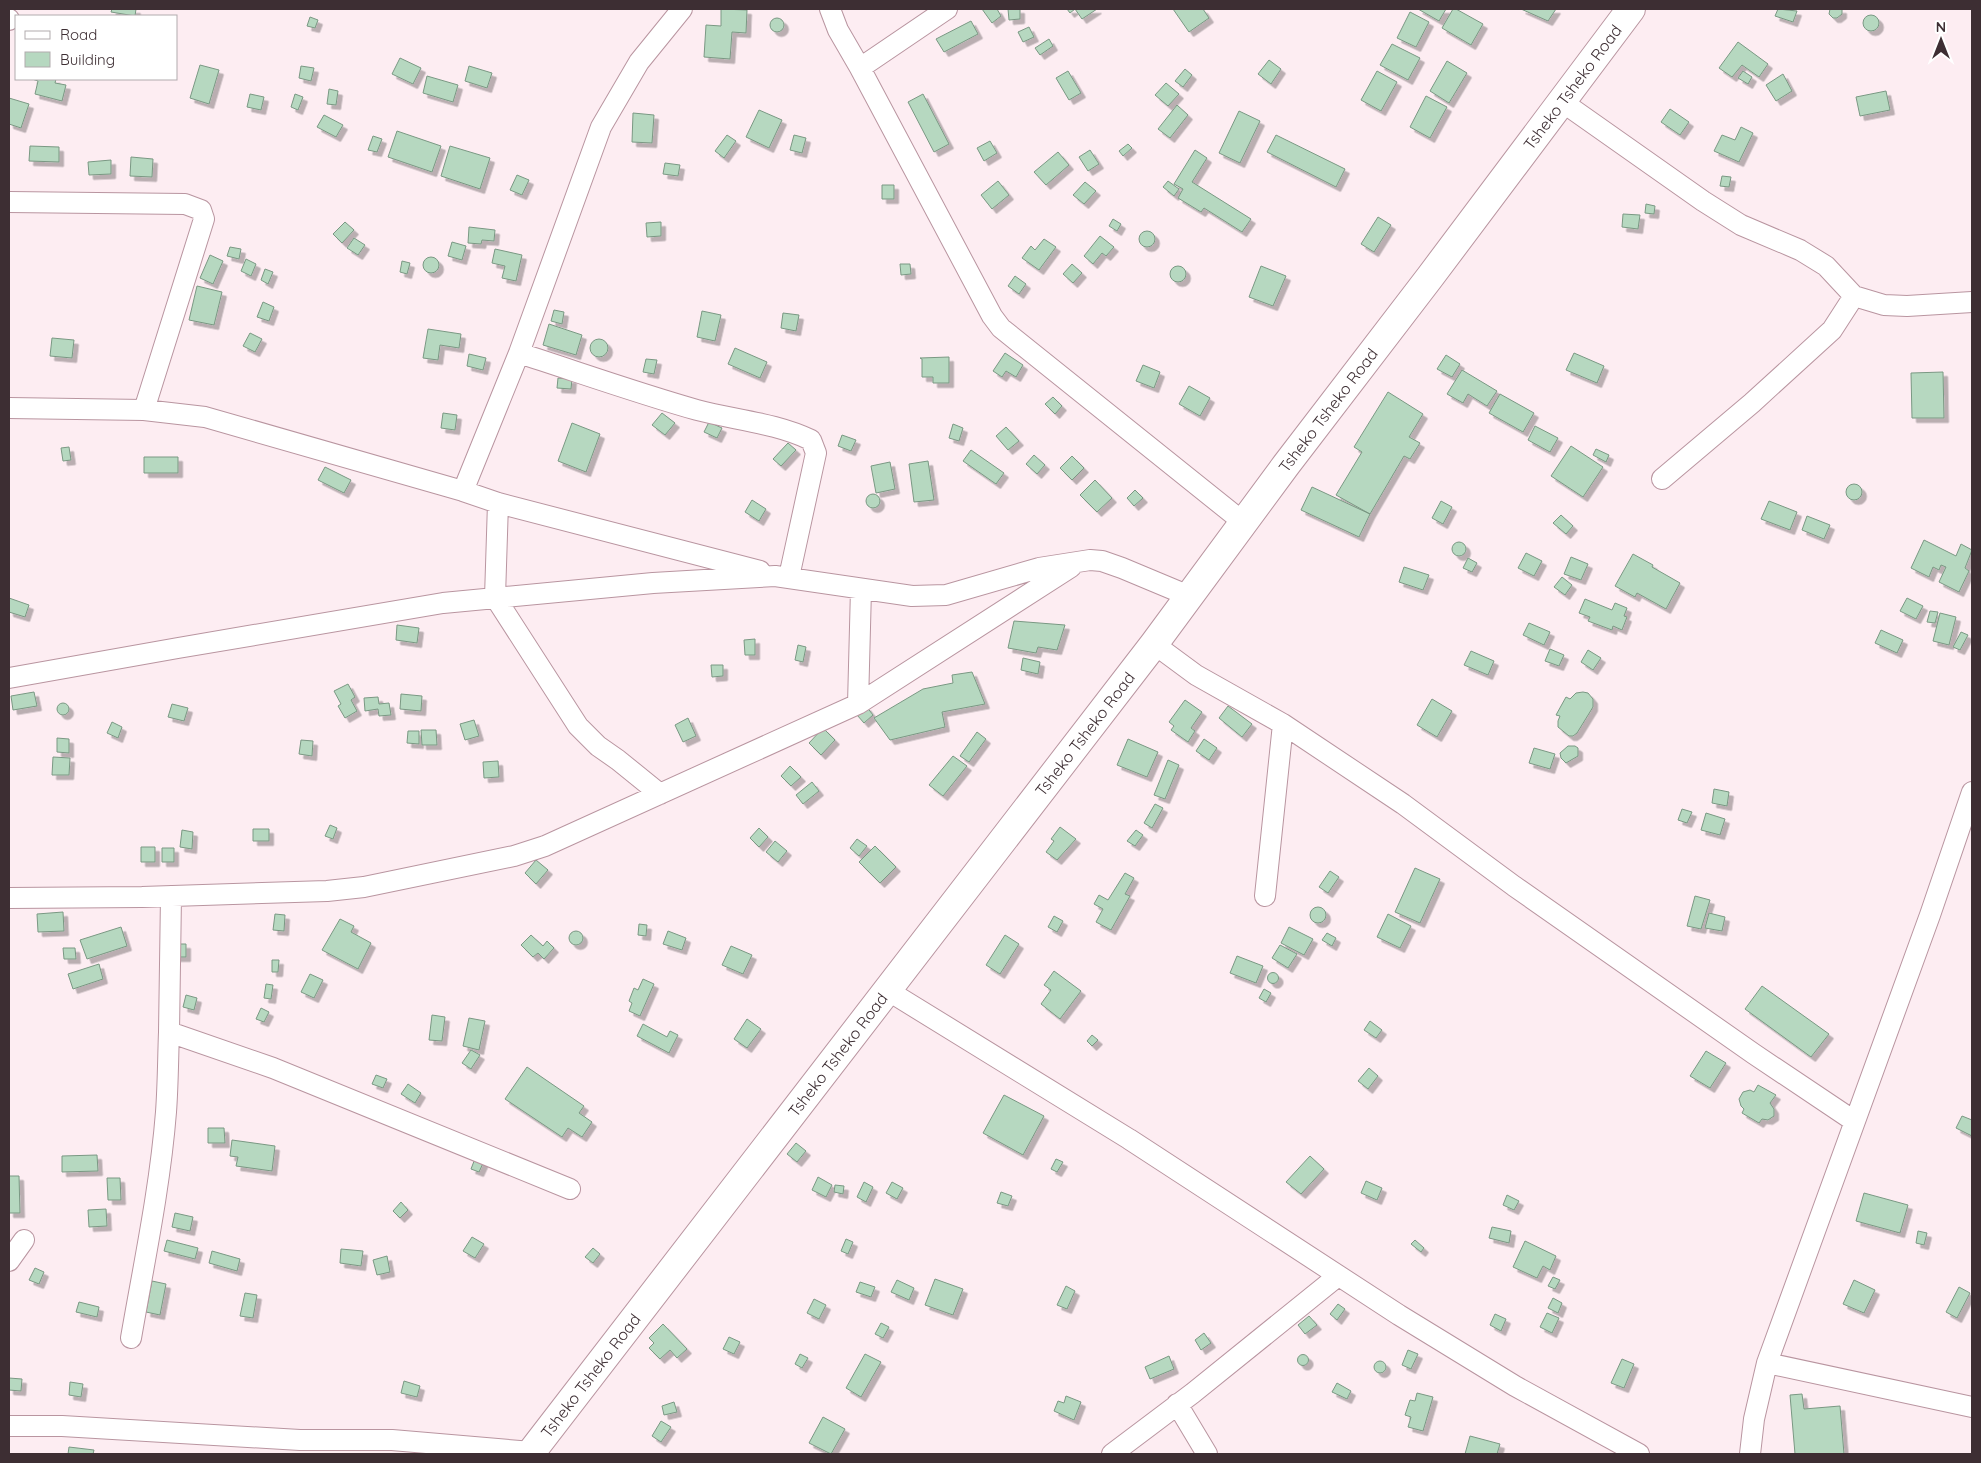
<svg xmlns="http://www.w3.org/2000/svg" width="1981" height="1463" font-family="Quicksand,sans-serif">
<defs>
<filter id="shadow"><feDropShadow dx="4.5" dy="4.5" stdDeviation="0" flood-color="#0004"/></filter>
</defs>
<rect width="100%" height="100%" fill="#fdedf2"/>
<!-- building -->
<path fill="#b6d8c0" stroke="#7a9883" filter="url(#shadow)" d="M112,9H136L135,16L111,12Z
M721,9L747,10L746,33L732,32L730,59L704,57L706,25L721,26Z
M982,9H997L1001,16L992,23Z
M1008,9H1020V19L1009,20Z
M1067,9H1097L1082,19L1075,9L1070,13Z
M1173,9H1203L1209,18L1189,32Z
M1418,9H1446L1439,21Z
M1453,9H1456L1483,24L1471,45L1442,28Z
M1521,9H1556L1548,21Z
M1778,9L1797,11L1793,22L1775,16Z
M1830,9H1842V14L1837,18H1833L1829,14Z
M1410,12L1429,22L1416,47L1397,38Z
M1863 23a8 8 0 1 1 16 0a8 8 0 1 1-16 0Z
M310,17L318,20L315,28L307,26Z
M770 25a7 7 0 1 1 14 0a7 7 0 1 1-14 0Z
M971,21L978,34L944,52L936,39Z
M1029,27L1034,37L1023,42L1018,32Z
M1049,39L1053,46L1040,55L1035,48Z
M1738,42L1768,64L1759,77L1742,65L1732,77L1719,68Z
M1392,44L1420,58L1408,80L1380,65Z
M400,58L421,68L413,84L392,74Z
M1269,60L1281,69L1271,84L1258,74Z
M1447,61L1467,73L1449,103L1430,91Z
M200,65L219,70L209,104L190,98Z
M301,66L314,68L311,81L299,78Z
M469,66L492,73L487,88L465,81Z
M1185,69L1192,75L1183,87L1175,81Z
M1068,71L1081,93L1069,100L1056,78Z
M1377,71L1397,82L1381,111L1361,100Z
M1743,71L1752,77L1748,84L1738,78Z
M1783,74L1792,91L1776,101L1766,85Z
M427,76L458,85L453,102L423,93Z
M32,79H56L55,83L66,85L62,101L35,94L38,81Z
M1166,83L1179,94L1168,106L1155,95Z
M329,89L338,91L336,105L327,104Z
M1886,91L1890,110L1860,116L1856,97Z
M250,94L264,97L261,110L247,107Z
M295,94L303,97L298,110L291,107Z
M923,94L949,144L934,152L908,102Z
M1426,96L1447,107L1430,138L1410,127Z
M9,98L29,104L21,128L9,124Z
M1177,105L1188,115L1170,138L1158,129Z
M1670,109L1689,122L1680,135L1661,122Z
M759,110L782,120L769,148L746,137Z
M1239,111L1260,121L1240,163L1219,153Z
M633,113L654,115L652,143L632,142Z
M324,115L343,125L336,137L317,127Z
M1741,127L1753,133L1739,162L1714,151L1722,135L1735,140Z
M397,131L441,146L432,172L388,157Z
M727,135L736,141L724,158L715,151Z
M794,135L806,138L802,153L790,150Z
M1276,135L1345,169L1336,187L1267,152Z
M373,136L382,139L377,152L368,150Z
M990,141L997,153L984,161L977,148Z
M1128,144L1132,148L1123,156L1119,151Z
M30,146L59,147V162L29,161Z
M450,146L490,158L480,189L441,176Z
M1090,150L1099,164L1088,171L1079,157Z
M1195,150L1207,158L1192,182L1251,219L1242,232L1204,208L1201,212L1178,198L1183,189L1174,184Z
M1058,152L1069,165L1046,185L1034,172Z
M131,157L153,159L152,177L130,176Z
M111,160V174L89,175L88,162Z
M665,163L680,165L678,176L663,174Z
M517,175L529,180L522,195L510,190Z
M1722,176L1731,177L1729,187L1720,186Z
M998,181L1009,195L992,209L981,195Z
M1168,181L1179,189L1174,196L1163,187Z
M1085,182L1096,191L1084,204L1073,195Z
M882,185H894V199H882Z
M1646,204L1655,206L1654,214L1645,213Z
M1623,214L1640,215L1638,229L1622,227Z
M1378,217L1391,225L1374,252L1361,244Z
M1113,219L1121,224L1117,231L1109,226Z
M345,222L354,230L342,243L333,234Z
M661,222V236L647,237L646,223Z
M469,227L495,230L494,241L482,240L481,244L468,243Z
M1139 239a8 8 0 1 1 16 0a8 8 0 1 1-16 0Z
M1100,236L1114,247L1106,256L1102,253L1093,264L1084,256Z
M354,238L365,245L358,255L347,248Z
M1044,239L1056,247L1039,270L1022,258L1031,246L1035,250Z
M452,242L466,246L462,260L448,256Z
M230,247L241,249L239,259L227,256Z
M495,249L522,255L516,281L502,278L505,266L492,263Z
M210,255L223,261L213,284L200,278Z
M423 265a8 8 0 1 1 16 0a8 8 0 1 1-16 0Z
M246,259L256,264L251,276L241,271Z
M402,261L410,263L407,274L400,272Z
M900,264H910L911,274L901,275Z
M1072,264L1082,273L1073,283L1063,274Z
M1261,266L1286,276L1273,306L1249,297Z
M1170 274a8 8 0 1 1 16 0a8 8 0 1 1-16 0Z
M265,269L273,272L268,284L261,280Z
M1015,276L1026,284L1019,294L1008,286Z
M197,286L222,292L214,325L189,320Z
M263,302L274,307L269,321L257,317Z
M554,310L564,312L562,324L551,321Z
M702,311L721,315L715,341L697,337Z
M783,313L799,315L796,331L781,328Z
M549,324L582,335L576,355L543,345Z
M428,329L461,334L459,348L440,345L438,360L423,358Z
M250,333L262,339L255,352L243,346Z
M52,338L74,340L72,358L50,356Z
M590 348a9 9 0 1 1 18 0a9 9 0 1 1-18 0Z
M735,348L767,362L760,378L728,364Z
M1005,353L1023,365L1016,377L1006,371L1002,377L993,371Z
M1574,353L1604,366L1597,383L1566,370Z
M469,354L486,358L483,370L467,366Z
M1446,355L1460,364L1452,377L1437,369Z
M949,357V383H933V377H922V359L920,358Z
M646,359L657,360L654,374L643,372Z
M1143,365L1160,372L1154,388L1136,381Z
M1462,370L1497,391L1487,406L1468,394L1463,403L1447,394Z
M1943,372L1944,418H1912L1911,373Z
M558,378L572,379L571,389L557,388Z
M1189,386L1210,398L1200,416L1179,404Z
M1388,392L1423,414L1409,437L1420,443L1410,459L1404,456L1370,514L1336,495L1362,452L1354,447Z
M1500,394L1534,413L1523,432L1489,413Z
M1053,397L1062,406L1055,414L1045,404Z
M443,413L457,415L455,430L441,428Z
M662,413L675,423L665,435L652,425Z
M709,422L722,428L717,438L704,432Z
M572,423L600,434L586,472L558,461Z
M953,424L963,428L959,441L949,438Z
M1535,426L1558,438L1550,452L1528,440Z
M1006,427L1019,441L1008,450L996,436Z
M842,435L856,440L851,451L838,446Z
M788,443L796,450L781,466L773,459Z
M1571,446L1603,467L1583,497L1551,476Z
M69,447L71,460L63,461L61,448Z
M1596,449L1609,455L1606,462L1593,455Z
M971,450L1004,473L996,484L963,461Z
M1034,455L1045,465L1037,474L1026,464Z
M1072,456L1084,468L1072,480L1060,468Z
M144,457H178V473H144Z
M928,461L934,500L914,502L909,464Z
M890,462L895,489L876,493L871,466Z
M325,467L351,480L344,493L318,480Z
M1095,480L1112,498L1097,512L1080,495Z
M1846 492a8 8 0 1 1 16 0a8 8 0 1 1-16 0Z
M1312,487L1370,514L1359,537L1301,510Z
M1135,490L1143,498L1134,506L1127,498Z
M866 501a7 7 0 1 1 14 0a7 7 0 1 1-14 0Z
M752,500L766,509L759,521L745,512Z
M1441,501L1452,507L1443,524L1432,518Z
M1769,501L1797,512L1790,530L1761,519Z
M1561,515L1573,526L1566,534L1553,523Z
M1807,516L1830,525L1824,539L1802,530Z
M1924,540L1956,556L1961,544L1972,550L1965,568L1969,571L1959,592L1939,582L1946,567L1941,565L1939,570L1933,567L1929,577L1911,568Z
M1452 549a7 7 0 1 1 14 0a7 7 0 1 1-14 0Z
M1526,553L1542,561L1534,576L1518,568Z
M1633,554L1653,565L1652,567L1680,583L1666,609L1637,593L1635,597L1615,586Z
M1571,557L1588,564L1581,580L1564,574Z
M1468,558L1477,563L1472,572L1463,568Z
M1404,567L1429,575L1423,590L1399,582Z
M1562,577L1572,585L1565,595L1554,587Z
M9,598L29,605L25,617L9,612Z
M1907,598L1923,606L1916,619L1900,611Z
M1585,599L1612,610L1615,603L1627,608L1624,616L1627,617L1622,630L1613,626L1612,630L1588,621L1590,617L1579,613Z
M1930,611L1938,612L1935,623L1927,622Z
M1940,613L1956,617L1949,645L1933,641Z
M1014,621L1065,625L1057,650L1038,647L1036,653L1008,648Z
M1529,623L1550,632L1544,645L1523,635Z
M397,625L419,628L417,643L396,640Z
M1881,630L1903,640L1897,653L1875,643Z
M1961,632L1968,635L1960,650L1953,647Z
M755,639V655H745L744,640Z
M798,645L806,647L803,662L795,660Z
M1550,649L1564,655L1559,666L1545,661Z
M1588,650L1601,658L1593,670L1581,662Z
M1471,651L1494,661L1488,675L1464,665Z
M1023,658L1040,662L1038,674L1021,670Z
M711,665H723V676L712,677Z
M972,672L985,704L942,712L945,727L890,740L874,718L923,689L953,683L952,675Z
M348,684L355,697L351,700L357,711L345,718L338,706L341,704L334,691Z
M34,692L37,706L13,710L11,696Z
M1583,692L1588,693L1593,699V707L1577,733L1573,736H1569L1558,727V721L1560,716L1556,715L1566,697L1570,699L1576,693Z
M401,694L422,696L421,711L400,709Z
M378,697L379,704L389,703L391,715L379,716L378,709L365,711L364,698Z
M1432,699L1452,711L1437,737L1417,725Z
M1185,700L1202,712L1191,728L1195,731L1188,742L1171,730L1174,726L1169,722Z
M57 709a6 6 0 1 1 12 0a6 6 0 1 1-12 0Z
M172,704L188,708L184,721L168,717Z
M866,706L873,715L864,723L857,715Z
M1228,706L1252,724L1242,737L1219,718Z
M688,718L696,736L683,742L675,725Z
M474,720L479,736L465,740L460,724Z
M112,722L122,727L118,738L107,733Z
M823,728L835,740L821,755L809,743Z
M421,730H436L437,745H422Z
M408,731H419V744L407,743Z
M977,732L986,739L969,762L960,756Z
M57,738L69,739V753L57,752Z
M1128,739L1158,752L1147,777L1117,765Z
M1204,739L1217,748L1209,760L1196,751Z
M301,740L313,741L312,756L299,754Z
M1568,746H1575L1578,748V756L1566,763L1561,758L1560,753Z
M1534,748L1555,754L1550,769L1529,763Z
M953,756L967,766L943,796L929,785Z
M53,757L70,758L69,775H52Z
M1168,760L1179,765L1165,799L1154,795Z
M498,761L499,777L484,778L483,762Z
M790,766L801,777L791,786L781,776Z
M812,782L819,791L803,804L796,795Z
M1714,789L1729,792L1727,806L1712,803Z
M1155,804L1163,808L1152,828L1144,823Z
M1682,809L1692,812L1687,823L1678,820Z
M1706,813L1725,819L1720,835L1701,830Z
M330,825L337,828L333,839L325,836Z
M1060,827L1076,839L1057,860L1046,852L1054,841L1051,839Z
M759,828L768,837L759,847L750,838Z
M253,829H269V841H253Z
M182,830L193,832L192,849L180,847Z
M1136,830L1143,835L1135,846L1127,841Z
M857,839L867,846L859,856L850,848Z
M775,841L787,851L778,862L766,852Z
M875,846L896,867L880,883L859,862Z
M141,847H155V862H141Z
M162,848H174V862H162Z
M536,860L548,870L536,884L525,873Z
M1415,868L1440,879L1420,923L1395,912Z
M1330,871L1339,877L1328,893L1319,887Z
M1125,873L1134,878L1125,894L1130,896L1111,930L1096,922L1103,909L1094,904L1099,895L1108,900Z
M1695,896L1710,900L1701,929L1687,926Z
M1310 915a8 8 0 1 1 16 0a8 8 0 1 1-16 0Z
M63,912L64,931L38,932L37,914Z
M1709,913L1725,917L1722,931L1705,928Z
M275,914L285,915L284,931L273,930Z
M1388,914L1411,926L1400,948L1377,937Z
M1054,916L1063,921L1057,932L1048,927Z
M340,919L354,926L351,932L371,943L358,969L322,950Z
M639,924L647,925L646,936L638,935Z
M121,927L127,946L87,959L80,940Z
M1289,927L1313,939L1304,955L1281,943Z
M668,931L686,938L682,950L663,944Z
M569 938a7 7 0 1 1 14 0a7 7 0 1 1-14 0Z
M1327,933L1336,938L1332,946L1322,940Z
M531,935L543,946L547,941L554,948L544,959L538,953L533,957L521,945Z
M1005,935L1019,944L1000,974L986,965Z
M176,944H186V957H176Z
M1280,945L1297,954L1288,968L1272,958Z
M731,946L752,955L743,974L722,965Z
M63,948H75L76,959H64Z
M1237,956L1263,966L1256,983L1230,973Z
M272,960H279L278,972H272Z
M99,964L103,979L73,989L68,974Z
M1054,971L1081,991L1060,1019L1041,1004L1051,990L1044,985Z
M1267.5 978a5.5 5.5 0 1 1 11 0a5.5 5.5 0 1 1-11 0Z
M310,974L323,980L314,998L301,992Z
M643,979L654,984L640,1016L629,1011L632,1003L629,1001L634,988L638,990Z
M266,984L273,985L271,999L264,998Z
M1762,986L1829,1034L1811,1057L1745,1009Z
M1264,989L1271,993L1266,1002L1259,998Z
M186,995L197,998L194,1010L183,1007Z
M261,1008L269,1012L264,1022L256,1019Z
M432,1015L445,1017L442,1041L429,1040Z
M469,1018L485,1021L479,1050L463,1046Z
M747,1019L761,1029L747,1048L734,1039Z
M1370,1021L1382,1030L1376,1038L1364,1030Z
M643,1024L667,1037L670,1031L678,1035L669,1053L637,1036Z
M1092,1035L1098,1040L1092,1046L1087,1041Z
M471,1050L480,1055L471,1069L462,1063Z
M1706,1051L1726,1063L1710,1088L1690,1076Z
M527,1067L584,1106L579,1113L592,1122L582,1137L568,1128L562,1137L505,1099Z
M1369,1068L1378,1076L1368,1089L1358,1081Z
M376,1075L387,1079L383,1088L372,1084Z
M408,1084L421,1093L415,1103L401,1094Z
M1758,1085L1776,1095L1770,1103L1774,1109V1116L1768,1120L1762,1119L1759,1123L1742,1113L1744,1109L1741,1106L1739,1099L1743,1092L1750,1090L1754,1092Z
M1004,1095L1044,1116L1023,1155L983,1133Z
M1962,1116L1972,1120V1136L1956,1128Z
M208,1128H224L225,1143H208Z
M232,1140L275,1146L272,1171L236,1166L238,1157L230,1156Z
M796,1143L806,1151L797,1162L787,1154Z
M97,1155L98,1171L62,1172V1156Z
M476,1156L485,1159L479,1172L471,1169Z
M1310,1156L1324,1169L1301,1194L1286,1182Z
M1056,1159L1063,1162L1057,1172L1051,1169Z
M9,1176H19L20,1213H9Z
M818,1177L832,1185L826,1197L812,1190Z
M107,1178H120L121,1200H108Z
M1366,1181L1382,1188L1377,1200L1361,1193Z
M864,1182L873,1187L866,1202L857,1197Z
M892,1182L903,1188L897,1199L886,1193Z
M835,1185L844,1186L843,1194L834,1192Z
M1001,1192L1012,1196L1008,1206L997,1203Z
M1864,1193L1908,1205L1900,1233L1856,1221Z
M1507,1195L1519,1201L1514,1210L1503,1205Z
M401,1202L408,1210L400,1218L393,1211Z
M106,1209L107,1226L89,1227L88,1210Z
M175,1213L193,1217L190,1231L172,1227Z
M1492,1227L1511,1231L1509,1243L1489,1238Z
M1918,1231L1927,1233L1924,1245L1916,1243Z
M472,1237L484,1244L475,1258L463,1251Z
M846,1239L853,1242L848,1254L841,1251Z
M167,1240L198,1248L195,1259L164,1251Z
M1415,1240L1424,1248L1421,1252L1411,1244Z
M1525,1241L1556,1256L1550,1270L1543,1266L1537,1278L1513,1267Z
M593,1248L600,1254L593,1263L585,1257Z
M341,1249L363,1251L361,1266L340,1263Z
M212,1251L240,1259L237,1271L209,1263Z
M387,1256L390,1272L377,1275L373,1260Z
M35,1268L44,1272L39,1284L29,1280Z
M1553,1277L1560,1280L1555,1289L1548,1286Z
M935,1279L963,1289L953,1315L925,1305Z
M897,1280L914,1288L909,1300L891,1292Z
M1854,1280L1875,1290L1864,1313L1843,1304Z
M152,1281L166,1284L160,1315L146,1312Z
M860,1282L875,1287L871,1297L856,1292Z
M1066,1286L1075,1291L1067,1309L1057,1305Z
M1959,1287L1970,1293L1957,1318L1946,1312Z
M245,1293L257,1295L253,1318L240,1316Z
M1553,1298L1562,1303L1558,1313L1548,1308Z
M814,1299L826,1305L819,1319L807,1313Z
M79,1302L99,1307L97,1317L76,1312Z
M1338,1304L1345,1309L1337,1320L1330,1314Z
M1547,1313L1559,1318L1552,1333L1540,1327Z
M1495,1314L1506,1319L1501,1331L1490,1325Z
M1309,1316L1317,1325L1305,1334L1298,1325Z
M881,1323L889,1327L883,1338L875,1334Z
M663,1324L687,1349L677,1358L670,1350L660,1359L649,1348L654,1343L649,1338Z
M1204,1333L1211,1343L1201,1350L1195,1340Z
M729,1337L740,1342L734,1354L723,1349Z
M1408,1350L1418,1354L1411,1369L1402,1365Z
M800,1354L808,1358L802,1368L795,1364Z
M865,1354L881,1362L861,1397L846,1388Z
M1297.5 1360a5.5 5.5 0 1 1 11 0a5.5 5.5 0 1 1-11 0Z
M1169,1356L1174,1369L1150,1379L1145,1367Z
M1622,1359L1634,1364L1624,1388L1611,1383Z
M1374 1367a6 6 0 1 1 12 0a6 6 0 1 1-12 0Z
M9,1378L22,1379L21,1391L9,1390Z
M404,1381L420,1386L417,1397L401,1393Z
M70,1382L83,1384L81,1397L69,1395Z
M1337,1383L1351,1391L1347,1399L1332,1392Z
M1417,1393L1433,1397L1423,1431L1408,1427L1411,1417L1405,1415L1410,1400L1415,1401Z
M1802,1394L1804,1409L1840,1406L1844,1454H1795L1790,1395Z
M1066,1396L1081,1402L1074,1420L1054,1411L1058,1401L1064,1403Z
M674,1402L677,1412L664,1415L662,1406Z
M823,1417L845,1429L831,1454L809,1443Z
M661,1421L671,1427L661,1442L652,1436Z
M1470,1436L1500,1444L1497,1454H1465Z
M69,1447L94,1450L93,1454H68Z"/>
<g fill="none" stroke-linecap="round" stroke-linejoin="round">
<defs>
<path id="minor" d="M830,9L838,30L860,68L992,316L1001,328L1243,522
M9,19V20
M860,68L947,9
M1561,101L1703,201L1741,225L1800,250L1826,266L1854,296L1884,305L1907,306L1972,302
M9,202L185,204L201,210L204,219L144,410
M519,353C578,372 637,393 697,410C735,420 776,423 811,440L816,453L789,577
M9,408L144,410L205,417L463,491L498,503L760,571
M1662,479L1752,403L1832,330L1854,296
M463,491L519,353L601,127L639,62L682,9
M498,503L495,597L578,726L598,746L618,760L660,794
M1154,644L1196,675L1283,724L1403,804L1514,886L1754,1054L1854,1121
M9,678L178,648L443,603L653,583L775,576L912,596L946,595L1039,568L1090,560L1102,561L1122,568L1189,596
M858,704L861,589
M171,896L169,1032L273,1068L570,1189
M1265,896L1283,724
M9,898L142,897L327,891L364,887L514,856L545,846L858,704L1071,567
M887,990L1129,1139L1399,1315L1515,1386L1639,1454
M9,1261L24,1240
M131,1338C144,1263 160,1188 166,1112C168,1085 168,1058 169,1032
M1767,1363L1972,1407
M1177,1404L1207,1454
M9,1426H62L300,1440H392L532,1452
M1112,1454L1193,1393L1338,1276
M1750,1454L1754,1419L1767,1363L1930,915L1972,792"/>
<g id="highway">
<path id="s1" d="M530,1454L1154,644L1286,465L1430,277L1631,9"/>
</g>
</defs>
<!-- minor casing -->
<use href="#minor" stroke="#b995a0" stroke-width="22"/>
<!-- highway casing -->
<use href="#highway" stroke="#b995a0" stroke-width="30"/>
<!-- minor -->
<use href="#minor" stroke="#fff" stroke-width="20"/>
<!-- highway -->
<use href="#highway" stroke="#fff" stroke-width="28"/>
</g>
<g text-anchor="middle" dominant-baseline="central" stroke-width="4" stroke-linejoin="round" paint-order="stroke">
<!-- street labels -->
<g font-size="16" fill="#3d2e33" stroke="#fff">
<text stroke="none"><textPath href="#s1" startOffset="1719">Tsheko Tsheko Road</textPath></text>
<text stroke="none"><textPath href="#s1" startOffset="1314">Tsheko Tsheko Road</textPath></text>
<text stroke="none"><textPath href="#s1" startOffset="909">Tsheko Tsheko Road</textPath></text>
<text stroke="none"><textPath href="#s1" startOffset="504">Tsheko Tsheko Road</textPath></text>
<text stroke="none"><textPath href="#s1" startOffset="99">Tsheko Tsheko Road</textPath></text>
</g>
</g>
<!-- border -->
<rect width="1981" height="1463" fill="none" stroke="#3d2e33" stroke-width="20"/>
<!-- legend -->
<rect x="15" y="15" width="162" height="65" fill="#ffffff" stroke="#b1abad"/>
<rect x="25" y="31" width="25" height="8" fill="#ffffff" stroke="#b1abad"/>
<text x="60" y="40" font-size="15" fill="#3d2e33">Road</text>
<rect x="25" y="52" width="25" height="15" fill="#b6d8c0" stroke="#b1abad"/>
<text x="60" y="65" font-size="15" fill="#3d2e33">Building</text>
<!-- north arrow -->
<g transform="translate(1941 40)" stroke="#ffffff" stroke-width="4" paint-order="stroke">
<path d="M0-4L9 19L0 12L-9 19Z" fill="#3d2e33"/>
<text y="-8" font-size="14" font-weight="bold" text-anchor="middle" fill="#3d2e33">N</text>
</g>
</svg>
